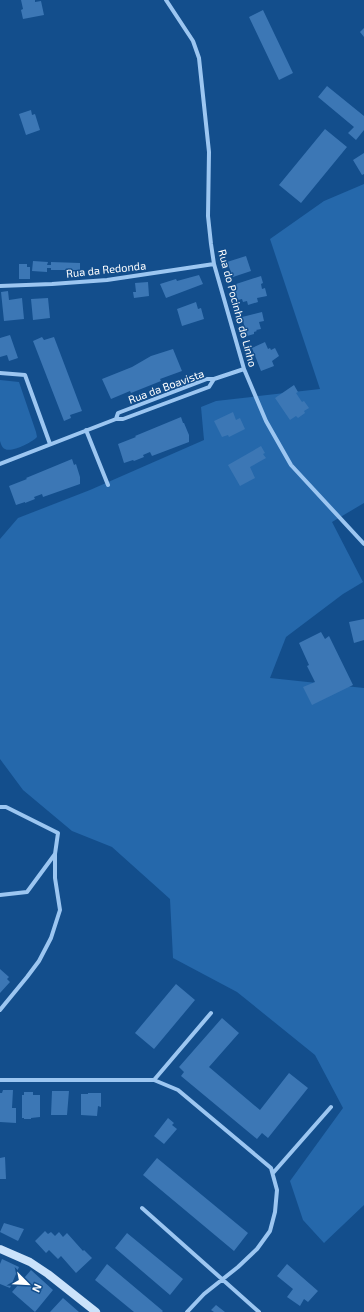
<svg xmlns="http://www.w3.org/2000/svg" width="364" height="1312" font-family="'Exo 2',sans-serif">
<rect width="100%" height="100%" fill="#134e8c"/>
<!-- green -->
<path fill="#2568ab" d="M364,184V503L332,522L363,582L343,594L286,637L270,678L364,688V1205L324,1243L303,1220L290,1181L343,1108L315,1055L237,992L173,958L170,899L112,847L72,831L23,790L0,759V539L18,518L90,490L204,440L201,407L216,401L320,389L270,239L324,201Z
M0,380L19,382L36,432L37,437C33,442 11,453 5,449C2,448 1,444 0,441Z"/>
<!-- building -->
<path fill="#3c77b5" d="M21,0H35V2L41,1L44,15L23,19L21,10L23,9Z
M263,10L293,73L279,80L249,17Z
M364,28V37L360,32Z
M327,86L364,116V130L356,140L348,133L354,127L318,97Z
M31,110L32,115L35,114L40,130L26,135L19,114Z
M325,129L347,147L301,203L279,185Z
M364,153V174L362,175L353,160Z
M246,256L251,271L233,277L227,262Z
M33,261L48,262L47,265H51V262L80,263V270H51V268H47V272L32,271Z
M19,264H27V267H30V279H19Z
M199,275L203,284L166,298L160,284L176,279L177,281Z
M261,276L263,283L261,284L262,289L265,288L267,296L257,298L258,302L248,305L247,301L243,302L242,299L238,300L233,285Z
M148,282L149,296L134,298L133,292H136L135,283Z
M8,291L9,300L22,298L24,319L4,321L1,292Z
M48,298L50,318L33,320L31,299Z
M196,302L198,309L201,308L204,319L182,326L177,309Z
M262,312L264,321L259,322L261,329L256,330L257,331L254,332V334L247,336L242,317Z
M10,335L18,358L9,361L7,355L0,357V338Z
M42,337L44,340L54,337L82,411L70,415L71,418L64,421L33,341Z
M265,342L268,349L270,348L271,350L275,348L279,356L272,361L274,366L261,371L252,348Z
M173,349L182,371L160,379L161,381L131,393L130,391L111,399L102,379L132,367L151,356Z
M294,385L298,392L296,393L302,402L304,401L309,408L304,411L305,413L298,418L296,416L290,420L275,398Z
M233,412L236,420L240,418L245,429L229,437L228,435L222,437L214,421Z
M181,417L183,423H184L189,435V442L152,456L150,452L143,455L144,457L134,461L133,460L124,463L118,444L136,437L135,436Z
M261,446L265,453L263,454L266,458L250,467L255,478L240,486L228,465Z
M72,459L74,465L76,464L80,477V484L43,497L42,494L34,497L35,499L25,503V502L16,505L9,486L27,479L26,478Z
M364,619V640L354,643L349,622Z
M321,632L325,639L329,636L353,685L312,705L303,687L315,682L307,666L309,665L299,643Z
M0,969L9,977L7,979L10,982L0,993Z
M176,984L195,1000L154,1049L135,1033Z
M222,1018L239,1033L209,1067L260,1110L289,1073L308,1088L268,1138L262,1133L257,1139L181,1076L184,1072L179,1067Z
M3,1090H13L12,1108H16V1123L0,1122V1093H2Z
M52,1091H69L67,1115H51Z
M24,1092H33V1095H40V1117L31,1118V1119H24V1118H22V1095H24Z
M88,1093H101V1107L98,1106L97,1116L81,1115V1094H88Z
M168,1118L174,1123L172,1125L177,1129L164,1144L154,1136Z
M5,1157L6,1179H0V1158Z
M157,1158L248,1233L234,1251L143,1175Z
M4,1223L24,1229L18,1241L0,1232Z
M45,1231L48,1234L51,1232L55,1236L59,1232L63,1237L67,1233L83,1251L84,1250L92,1258L76,1273L61,1256L58,1259L49,1250L46,1253L35,1241Z
M127,1233L183,1279L170,1295L115,1248Z
M2,1259L19,1267L10,1288L0,1284V1264Z
M107,1264L163,1311L162,1312H134L95,1280Z
M287,1264L318,1291L308,1302L304,1299L300,1306L287,1297L293,1289L277,1276Z
M31,1270L53,1290L35,1312L12,1292Z
M63,1298L79,1312H50Z
M216,1305L225,1312H214L211,1310Z"/>
<g fill="none" stroke-linecap="round" stroke-linejoin="round">
<!-- street -->
<path stroke="#9cc6f1" stroke-width="4" d="M166,0L193,41L199,58L209,152L208,216L211,244L214,264L244,369L266,421L291,465L364,544
M0,286L52,284L107,280L214,264
M0,373L25,375L50,444
M116,419L118,413L207,379H214L244,369
M86,430L108,485
M0,464L116,419H123L209,387L214,379
M0,807H6L58,833L55,854V878L60,910L51,938L39,961L27,977L0,1010
M0,895L27,892L55,854
M0,1080H154L178,1090L271,1168L277,1190L275,1212L270,1231L257,1249L238,1267L204,1294L187,1312
M154,1080L211,1013
M273,1173L331,1107
M142,1208L259,1312"/>
<!-- secondary -->
<path stroke="#cae2fb" stroke-width="8" d="M0,1249L30,1262L48,1274L96,1312"/>
</g>
<g text-anchor="middle" dominant-baseline="central" stroke-width="3" stroke-linejoin="round" paint-order="stroke">
<!-- street labels -->
<g font-size="11" fill="#fff" stroke="#134e8c">
<text transform="translate(106 269) rotate(-6)">Rua da Redonda</text>
<text transform="translate(238 308) rotate(75)">Rua do Pocinho do Linho</text>
<text transform="translate(166 386) rotate(-20)">Rua da Boavista</text>
</g>
</g>
<!-- north arrow -->
<g transform="translate(28 1284) rotate(114)" stroke="#134e8c" stroke-width="3" paint-order="stroke">
<path d="M0-3L7 15L0 10L-7 15Z" fill="#ffffff"/>
<text y="-6" font-size="11" font-weight="bold" text-anchor="middle" fill="#ffffff">N</text>
</g>
</svg>
